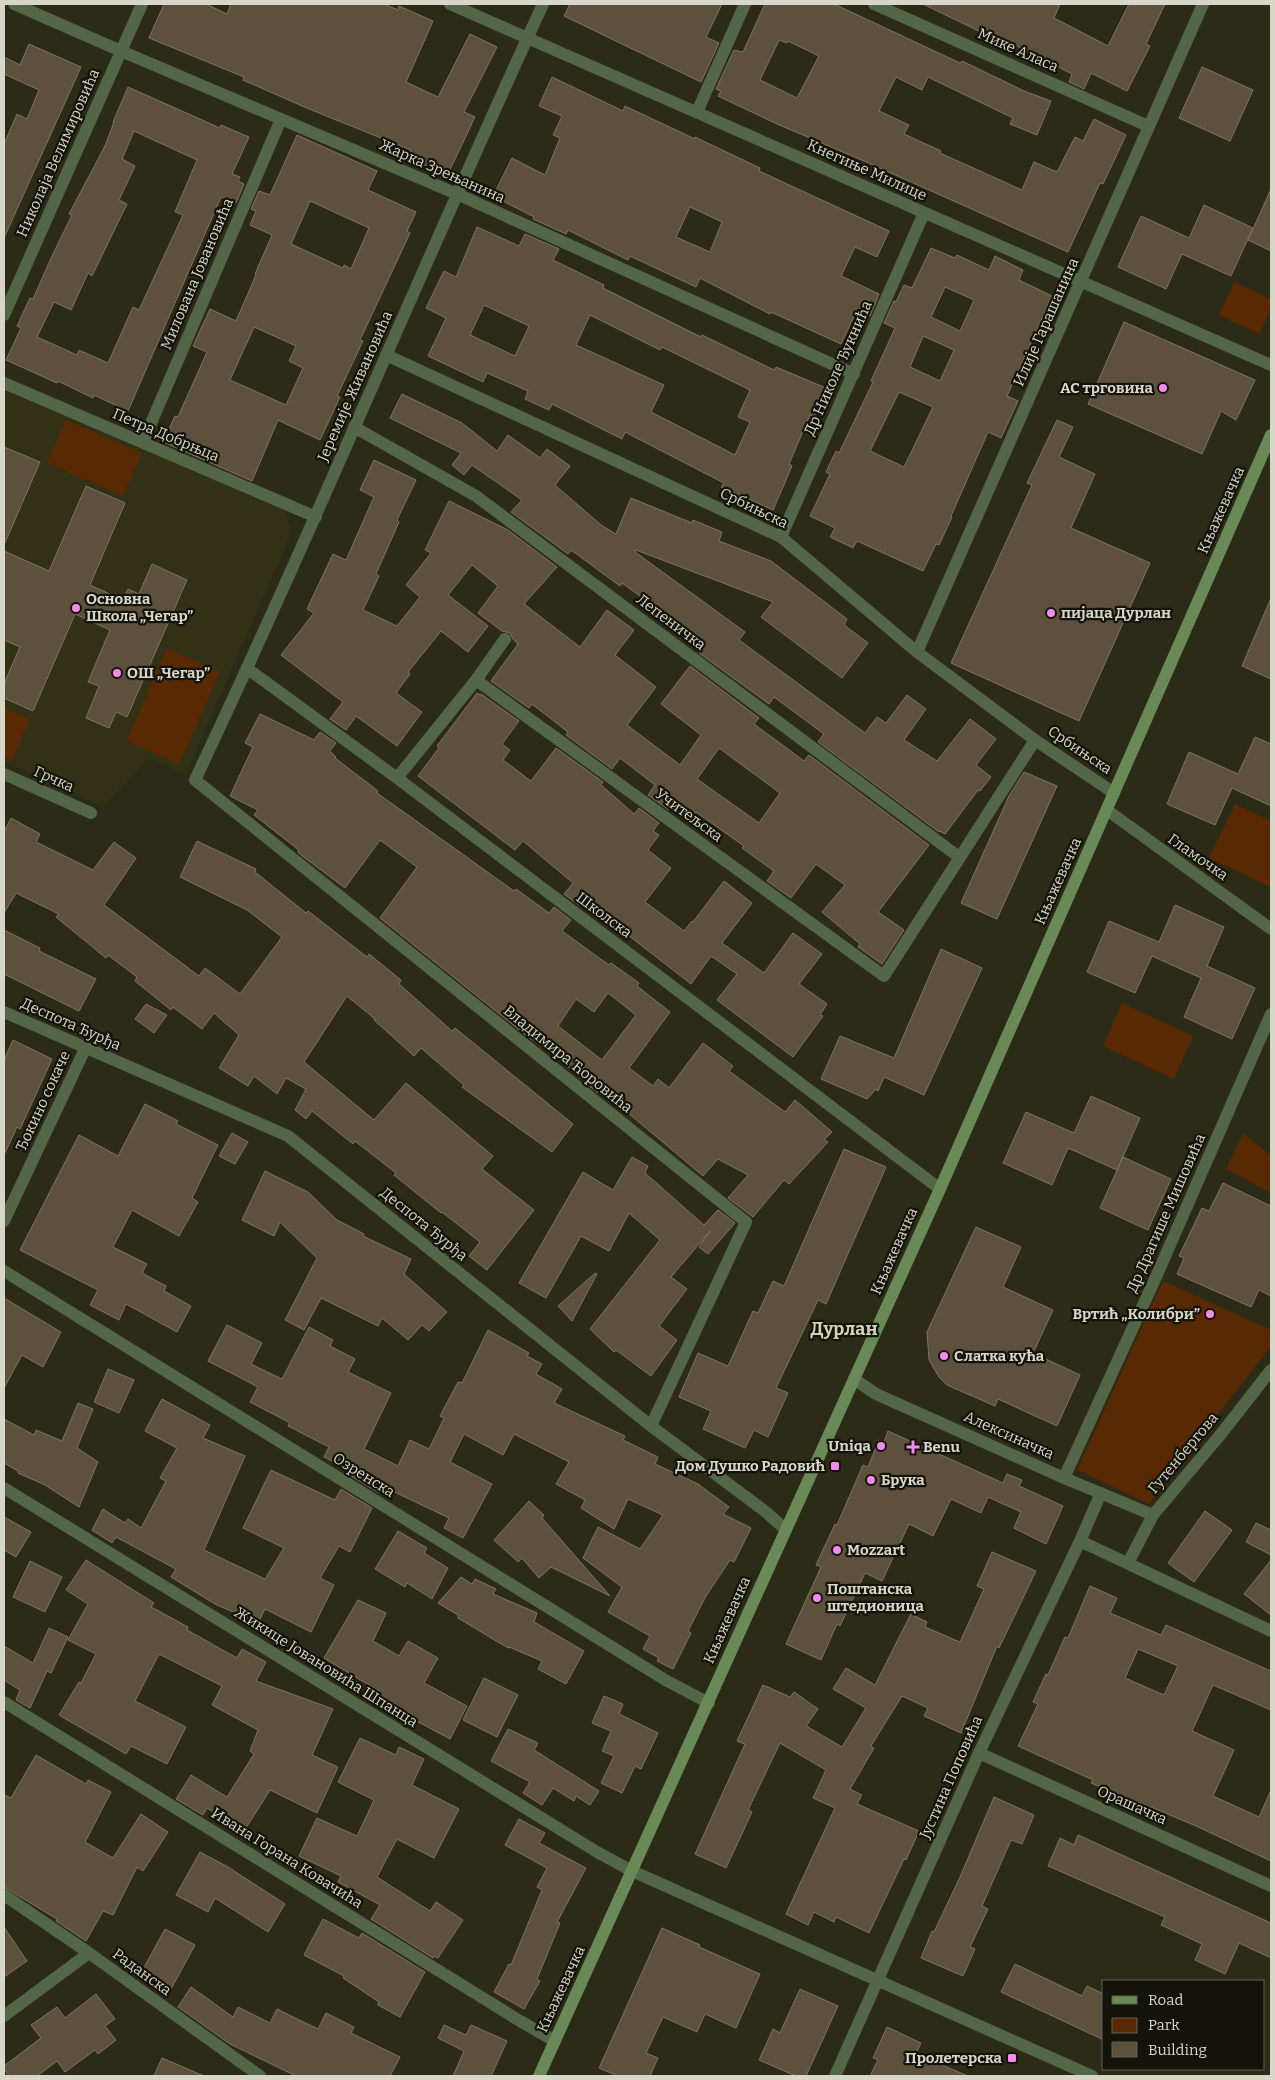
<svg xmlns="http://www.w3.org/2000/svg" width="1275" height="2080" font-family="Bitter,serif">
<rect width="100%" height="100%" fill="#2c2b17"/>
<!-- built -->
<path fill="#323115" d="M4,388L286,511L291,534L186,774L148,758L104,807L4,762Z"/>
<!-- green -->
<path fill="#592904" d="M1234,282L1271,299V308L1259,334L1219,315Z
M66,420L142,453L123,496L47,463Z
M167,648L220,672L179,764L127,741Z
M4,708L30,719L12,760L4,757Z
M1235,804L1271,821V887L1209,858Z
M1122,1003L1193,1036L1174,1079L1103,1046Z
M1243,1133L1271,1156V1193L1226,1169Z
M1163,1281L1271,1330V1346L1149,1504L1077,1470Z"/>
<!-- building -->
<path fill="#5d513d" stroke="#81745f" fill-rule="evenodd" d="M164,4H206L227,14L231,4H384L398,10L399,6L433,21L406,82L438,97L470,34L497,47L464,112L475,117L447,176L408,157L411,150L309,109L243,80L244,77L149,38Z
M570,4H722L706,37L719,43L701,82L564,16Z
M765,4H834L960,63L962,61L1024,91L1051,101L1037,135L1010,124L1013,118L928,77L922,90L896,77L879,111L909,125L904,134L941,151L940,153L1022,190L1034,162L1057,172L1075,137L1083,141L1094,119L1126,135L1103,184L1100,183L1068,252L864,161L777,124L718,96L721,91L716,89L734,50L743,52ZM779,40L787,43L788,41L819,56L797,98L760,80Z
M923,4H1060L1054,18L1108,46L1129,4H1165L1146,44L1150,46L1127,91L1091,73L1084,89L1069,82L1072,74L995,35L993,38Z
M29,44L81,67L4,238V144L17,114L27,119L39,90L4,74V57L20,65Z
M1202,67L1253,90L1230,141L1179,118Z
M552,77L623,111L625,106L695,139V137L760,168L759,171L889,231L877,257L855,247L841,276L879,294L870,316L857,310L841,344L771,312L770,314L700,278L696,287L630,256L628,260L568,230L566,234L533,219L534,217L493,196L512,158L545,175L560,138L553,135L562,116L539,106ZM690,207L722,222L710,252L676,237Z
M128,87L220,128L221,125L249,137L232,174L240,177L238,181L244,184L236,203L221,197L128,411L94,395L93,398L58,381L57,383L6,360L21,328L17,326L30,298L33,299L52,256L72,215L69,214L105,146L114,122H113ZM134,131L197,160L175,212L183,215L139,310L133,307L108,363L79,350L77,355L37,337L54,302L71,310L88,273L92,276L127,204L119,200L135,166L122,159Z
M297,135L377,171L368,190L416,212L407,231L410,233L360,340L363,341L337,396L340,397L320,440L278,420L252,481L163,442L175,416L178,417L207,352L193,346L210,309L236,321L256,275L255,274L272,235L250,225L256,211L251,209L259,191L270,195ZM310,201L369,228L351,269L344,265L343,268L291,244ZM254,327L296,346L289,361L303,368L286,405L230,380Z
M1271,189V251L1248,240Z
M1204,205L1253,228L1231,276L1182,254L1166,289L1118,267L1141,216L1189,238Z
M477,227L519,246L525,234L559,249L553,260L604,285L603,288L701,337L702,335L774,370L776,367L826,388L814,416L810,415L789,464L792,466L773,510L721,487L724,483L625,432L622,439L552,404L549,410L525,399L528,391L487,373L483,382L428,356L446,318L426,308L444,271L456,277ZM484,305L529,326L515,356L470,335ZM590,315L660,350L662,347L750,390L738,417L750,422L735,455L651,412L664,385L576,345Z
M931,248L955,258L957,255L989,270L995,256L1023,270L1019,280L1052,296L1007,396L1018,401L1001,438L988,432L951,516L952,517L939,545L936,544L923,571L857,541L853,548L830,537L835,528L810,516L830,474L826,472L836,451L839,453L873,382L871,381L895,328L884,323L894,301L896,302L904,285L912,288ZM945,287L974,300L960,331L931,317ZM923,336L954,350L940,381L910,367ZM899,392L933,407L904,467L870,451Z
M1124,322L1255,380L1236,420L1221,411L1202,454L1088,404Z
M402,394L462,423L497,451L508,435L540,458L547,449L570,466L555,485L601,525L616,534L631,498L692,523L693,520L722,532L719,541L771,561L847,619L844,625L868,643L842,678L761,617L773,602L636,550L635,552L745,632L739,640L865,733L877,717L886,723L907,695L926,709L904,740L937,761L970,719L996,739L976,765L991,777L980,791L978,790L945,834L940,831L939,832L818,742L824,734L774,697L769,704L699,653L704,647L660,613L661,611L622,583L620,586L571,550L568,554L511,512L522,500L472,465L464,475L452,465L461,453L390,418Z
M1057,420L1073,427L1059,457L1095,474L1071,528L1150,563L1079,721L951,663L1032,485L1027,483Z
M4,447L40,462L4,545Z
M374,460L416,480L397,520L399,522L376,574L379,576L363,610L397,626L420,597L406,585L431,553L425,550L449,501L508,530L557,567L524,604L580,647L607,610L634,630L615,655L656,687L627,725L680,765L701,735L661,704L690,666L759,718L754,724L804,761L809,755L929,845L878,912L904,930L882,964L858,947L860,944L822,912L845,885L816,864L791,898L767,881L774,871L742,848L744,846L696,812L691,819L673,805L669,810L648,795L655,785L620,758L612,769L566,735L568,732L532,704L529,708L491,681L518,644L513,639L510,633L502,631L478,613L498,586L472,565L448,595L488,626L468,652L441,631L408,672L410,674L396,693L422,712L397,746L356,716L346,730L330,719L343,702L281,655L314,613L307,609L333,554L346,560L374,497L360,490ZM719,748L780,793L759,823L697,779Z
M86,486L125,503L90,585L123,600L128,589L139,594L152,564L187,580L127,717L116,712L109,728L86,718L99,686L88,682L110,630L75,614L33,711L4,698V684L20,647L4,640V551L49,571Z
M1271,598V679L1242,666Z
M477,693L480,695L481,694L519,721L502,744L510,750L503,760L531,781L556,748L603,782L601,785L634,814L639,808L659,823L653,831L659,835L648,850L671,868L645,902L684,931L692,921L693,922L724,881L752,903L722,943L764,973L793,933L822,954L799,984L827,1004L820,1015L823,1016L793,1057L717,1000L737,974L711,956L691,984L592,907L590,909L583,903L580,906L564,894L573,883L523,841L515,850L418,776L439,748L437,746Z
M260,714L314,740L320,732L336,743L330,751L336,757L335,758L378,791L377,793L514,891L516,889L549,913L554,907L571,920L562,931L609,965L611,963L639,983L637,986L670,1012L629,1068L653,1086L658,1079L669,1088L703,1043L733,1066L729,1071L785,1112L795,1100L832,1132L824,1140L828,1142L789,1184L784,1180L753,1217L728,1198L748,1175L718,1159L703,1176L633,1117L600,1091L598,1093L553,1054L527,1036L380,918L417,867L380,840L345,888L301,855L298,852L299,850L254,815L258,810L230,796L253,747L245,743ZM608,993L636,1015L602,1060L558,1026L576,999L594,1012Z
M1255,737L1271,744V806L1232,788L1215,825L1167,804L1189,752L1238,774Z
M1024,772L1057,786L997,919L961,903L1009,796Z
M11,818L40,834L36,842L93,870L114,842L136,858L104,905L199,976L205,968L240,994L282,937L247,910L180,877L197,841L256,869L255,872L306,913L308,911L367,957L369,954L401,980L399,984L452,1031L455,1028L573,1124L552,1152L462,1087L464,1085L421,1048L414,1056L374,1020L375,1019L347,996L304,1062L374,1120L406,1083L493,1156L482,1169L534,1210L487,1270L469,1256L480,1242L442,1212L441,1213L394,1175L396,1173L355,1141L353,1144L312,1111L306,1119L295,1110L306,1089L286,1078L277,1094L254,1076L248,1086L219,1068L239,1035L214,1013L202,1029L173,1007L171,1010L135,981L137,977L108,955L106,958L56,917L59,914L16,893L4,913V832Z
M1175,905L1224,927L1207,966L1255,988L1232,1039L1184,1017L1201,978L1152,956L1135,993L1087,972L1109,921L1159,942Z
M4,930L40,948L39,951L96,979L79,1011L4,974Z
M941,949L982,968L924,1095L884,1077L878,1091L876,1089L867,1099L821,1079L840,1036L894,1058Z
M146,1004L167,1015L154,1033L135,1019Z
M13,1040L52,1059L20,1129L17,1127L4,1155V1060Z
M1091,1096L1140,1118L1117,1170L1068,1148L1052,1185L1003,1163L1026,1112L1074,1133Z
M145,1104L178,1121L176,1124L218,1145L192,1198L198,1202L179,1236L132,1210L113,1247L147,1264L142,1273L166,1286L164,1291L191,1306L177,1332L126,1304L119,1320L90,1305L98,1290L20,1250L79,1135L118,1156Z
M232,1133L248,1142L235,1164L219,1156Z
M844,1149L886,1167L826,1304L818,1300L776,1388L788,1393L768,1437L754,1430L745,1448L703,1429L711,1411L679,1397L698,1353L728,1366L753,1311L758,1313L773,1281L784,1286Z
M632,1157L648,1166L645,1173L704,1225L718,1210L735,1223L708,1254L699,1247L710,1231L671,1277L687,1289L659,1326L677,1340L651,1376L616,1350L614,1352L590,1329L660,1240L629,1213L609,1251L581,1236L546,1298L519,1283L583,1172L613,1190Z
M1123,1157L1171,1179L1148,1230L1100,1208Z
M265,1171L308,1192L337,1220L364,1234L363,1236L411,1259L404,1274L447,1312L429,1331L422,1325L408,1340L382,1318L378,1326L321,1298L304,1330L285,1320L317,1258L280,1222L274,1236L242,1220Z
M1223,1183L1271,1206V1296L1259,1290L1251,1307L1177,1274L1184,1258L1179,1256L1202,1208L1209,1211Z
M976,1227L1021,1247L1003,1287L1053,1310L1033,1353L1080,1375L1057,1426L998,1399L995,1406L947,1385L939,1377L929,1360L927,1332Z
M595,1273L597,1274L572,1321L558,1306Z
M4,1298L61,1332L43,1367L22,1355L4,1388Z
M227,1325L262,1343L251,1364L282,1379L309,1327L333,1340L330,1346L355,1359L348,1372L391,1393L364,1449L398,1466L410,1440L429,1449L444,1418L440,1416L458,1382L462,1383L488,1330L529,1353L527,1356L542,1364L536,1374L562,1389L554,1403L625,1436L623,1440L658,1457L655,1464L698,1484L729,1507L723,1514L751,1528L734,1562L730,1560L706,1596L688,1631L691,1633L673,1669L657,1661L659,1658L643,1649L650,1636L608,1612L622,1587L583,1558L598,1527L640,1549L663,1515L628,1499L614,1529L581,1508L585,1500L556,1484L569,1462L514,1434L503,1455L464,1434L450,1462L492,1484L463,1538L444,1528L449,1518L382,1486L379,1493L348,1474L350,1470L324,1457L329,1447L288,1426L290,1423L250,1402L258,1387L208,1361Z
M108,1369L134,1380L119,1413L94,1402Z
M162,1399L210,1425L203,1438L245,1456L204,1550L265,1579L284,1548L243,1528L271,1470L335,1500L341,1489L372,1508L350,1552L339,1546L320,1578L334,1585L311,1632L265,1609L258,1623L215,1604L171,1577L176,1569L116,1537L112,1543L92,1530L103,1509L125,1523L128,1519L141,1528L166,1481L160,1478L177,1448L145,1431Z
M78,1403L93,1409L77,1448L98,1462L79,1507L45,1485L18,1473V1471L4,1463V1419L34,1435L36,1430L62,1441Z
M888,1431L1003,1483L1007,1474L1022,1480L1019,1486L1063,1506L1046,1544L1014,1528L1021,1512L988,1497L981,1513L951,1499L933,1536L909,1524L882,1581L865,1573L840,1626L837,1624L821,1660L786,1644L821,1567L816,1565L835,1524L837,1525L863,1465L868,1467L879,1440L884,1442Z
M529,1501L544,1515L542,1518L610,1596L551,1567L539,1578L522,1558L518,1562L494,1540Z
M1205,1511L1232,1530L1194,1582L1168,1563Z
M4,1517L31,1532L16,1557L4,1550Z
M1256,1523L1271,1530V1555L1246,1542Z
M398,1531L427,1548L424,1553L448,1568L432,1599L407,1583L405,1587L375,1569Z
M992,1552L1036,1571L999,1648L997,1646L961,1733L924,1716L928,1708L902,1696L871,1746L874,1748L850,1789L862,1795L857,1804L919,1831L906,1860L904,1859L869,1933L836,1917L834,1922L814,1912L808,1925L786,1914L835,1808L813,1798L826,1770L780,1743L748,1810L752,1812L726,1868L695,1854L745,1744L737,1741L763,1685L790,1697L794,1692L818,1709L806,1726L842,1747L866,1708L833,1689L846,1668L875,1685L911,1614L927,1622L925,1627L960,1642L984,1589L977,1586Z
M86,1560L154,1603L151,1607L188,1627L187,1630L237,1658L242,1649L266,1662L256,1681L333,1709L312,1755L338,1767L317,1813L270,1790L244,1831L207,1808L203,1815L176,1799L191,1775L227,1797L254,1754L250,1751L258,1730L212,1705L222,1686L159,1654L135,1701L186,1727L167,1764L131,1746L126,1754L59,1715L79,1682L81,1683L96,1654L68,1640L88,1604L66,1590Z
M1271,1560V1615L1244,1594Z
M30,1561L62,1577L45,1612L13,1597Z
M461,1577L472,1584L475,1579L496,1589L493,1594L537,1613L534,1622L584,1651L566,1684L538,1669L542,1661L509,1647L508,1648L458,1618V1615L438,1603Z
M1090,1586L1117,1598L1110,1613L1161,1635L1166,1625L1271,1671V1710L1213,1685L1192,1731L1234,1750L1213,1796L1259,1817L1271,1790V1861L1196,1826L1151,1807L1150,1809L1091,1783L1093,1780L1018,1746L1038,1704L1033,1702L1046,1674L1048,1675L1065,1637L1068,1638ZM1138,1649L1178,1666L1164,1695L1125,1678Z
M358,1600L386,1613L373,1641L399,1656L408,1641L438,1658L424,1683L467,1706L450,1739L411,1718L413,1715L377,1695L379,1691L324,1658Z
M49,1628L68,1637L51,1673L47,1671L30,1708L16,1700L20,1690L4,1680V1646L33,1663Z
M484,1678L518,1695L497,1737L463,1720Z
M604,1696L623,1704L619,1714L658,1733L641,1769L635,1766L622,1793L601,1783L614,1756L602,1751L611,1731L592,1723Z
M508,1729L538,1743L534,1750L599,1791L590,1805L576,1796L574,1801L553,1788L542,1805L523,1793L530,1782L491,1761Z
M360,1738L396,1755L399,1747L424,1759L412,1785L459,1809L434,1858L397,1839L377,1877L430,1911L436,1902L463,1920L438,1958L434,1956L433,1958L371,1919L380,1905L338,1882L341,1876L299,1856L317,1818L357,1836L374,1800L338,1782Z
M36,1755L86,1784L88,1780L111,1792L85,1842L113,1858L141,1814L168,1832L143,1871L137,1867L113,1915L103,1911L86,1941L56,1921L57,1919L4,1887V1795L11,1798Z
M994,1797L1034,1815L1022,1844L1011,1840L982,1906L988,1909L970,1947L975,1949L963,1976L921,1958L932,1931L934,1932L960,1877Z
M519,1819L545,1833L539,1843L586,1868L557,1922L560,1923L537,1979L540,1981L524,2009L494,1992L509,1964L511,1965L542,1890L537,1887L547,1868L505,1845Z
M1078,1835L1271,1923V1958L1239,1943L1225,1974L1195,1960L1202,1944L1161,1925L1165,1917L1048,1866L1060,1838L1074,1845Z
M200,1852L228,1867L285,1904L268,1932L215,1898L208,1912L176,1895Z
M323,1919L359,1938L362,1933L425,1972L400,2017L378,2005L379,2002L343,1978L344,1976L304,1955Z
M4,1927L27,1961L4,1977Z
M662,1928L700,1945L699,1947L760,1974L736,2028L705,2014L697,2032L663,2017L646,2053L658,2058L650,2076H618L599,2068Z
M165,1929L195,1945L171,1989L141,1973Z
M1015,1964L1082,1996L1087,1986L1104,1994V2040L1001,1992Z
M191,1987L233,2017L238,2007L270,2023L277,2009L318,2029L326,2013L354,2027L351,2033L400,2057L390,2076H296L230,2044L178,2007Z
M800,1989L838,2006L806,2076H796L759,2060L773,2029L780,2033Z
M96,1994L115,2019L105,2026L116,2040L98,2054L95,2050L65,2072L57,2061L37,2076H9L4,2069V2066L41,2038L31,2025L57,2007L65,2018Z
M444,2025L466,2035L471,2025L507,2041L491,2076H453L464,2051L438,2038Z
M887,2027L921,2043L916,2054L968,2076H870L878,2060L873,2058Z
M162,2058L204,2076H154Z"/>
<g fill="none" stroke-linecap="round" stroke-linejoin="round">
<!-- minor -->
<path stroke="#536748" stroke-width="12" d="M14,4L121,51L457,194L854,374
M450,4L1271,365
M543,4C424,262 316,524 195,780L746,1222L651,1426
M874,4L1148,126
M697,112L745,4
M4,315L142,4
M386,355L781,537L917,652L1035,740L1114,793
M4,383L316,517
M354,427L476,496L959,857
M143,442L281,119
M781,537L924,213
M917,652L1203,4
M248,669L397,778L940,1189
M476,680L884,976L1035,740
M4,774L91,813
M397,778L476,680L505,639
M1107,810L1271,929
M4,1012L288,1136L651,1426L766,1512L785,1529
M4,1221L85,1049
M4,1271L667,1681L709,1703
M854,1379L876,1394L1064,1478L1153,1515
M1064,1478L1156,1277L1271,1014
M4,1488L597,1852L632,1871
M1080,1541L1271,1631
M1128,1563L1153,1515L1221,1434L1271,1370
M4,1702L520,2021L555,2041
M979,1753L1271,1886
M4,1895L89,1953L260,2076
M4,2016L89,1953
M835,2076L979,1753L1080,1541L1101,1493"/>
<!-- tertiary -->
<path stroke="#536748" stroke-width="12" d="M632,1871L1092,2076"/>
<!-- secondary -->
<path stroke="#698957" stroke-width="12" d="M539,2076L940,1189L1271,435"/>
</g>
<!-- markers -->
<g fill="#f689ee" stroke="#13130a" stroke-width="2">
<circle cx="1163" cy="388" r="5"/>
<circle cx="76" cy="608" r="5"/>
<circle cx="1051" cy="613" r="5"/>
<circle cx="117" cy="673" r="5"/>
<circle cx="1210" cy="1314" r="5"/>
<circle cx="944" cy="1356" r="5"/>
<circle cx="881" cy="1446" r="5"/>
<path d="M910.5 1439.5h5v5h5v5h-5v5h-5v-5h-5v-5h5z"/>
<rect x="830" y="1461" width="10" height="10" rx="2.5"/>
<circle cx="871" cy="1480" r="5"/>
<circle cx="837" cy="1550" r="5"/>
<circle cx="817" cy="1598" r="5"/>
<rect x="1007" y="2053" width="10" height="10" rx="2.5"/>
</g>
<g text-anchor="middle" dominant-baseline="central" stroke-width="4.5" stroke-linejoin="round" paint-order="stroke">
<!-- street labels -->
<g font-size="15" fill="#d6d6c9" stroke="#13130a">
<text transform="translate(1018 50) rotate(24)">Мике Аласа</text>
<text transform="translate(58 153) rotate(-66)">Николаја Велимировића</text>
<text transform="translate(867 170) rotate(24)">Кнегиње Милице</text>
<text transform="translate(442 171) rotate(24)">Жарка Зрењанина</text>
<text transform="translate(197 274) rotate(-67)">Милована Јовановића</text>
<text transform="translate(1046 322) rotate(-66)">Илије Гарашанина</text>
<text transform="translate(838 368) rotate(-66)">Др Николе Ђукнића</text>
<text transform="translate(355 386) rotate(-66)">Јеремије Живановића</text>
<text transform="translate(166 435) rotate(23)">Петра Добрњца</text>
<text transform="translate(754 508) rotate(26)">Србињска</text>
<text transform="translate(1221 510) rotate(-66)">Књажевачка</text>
<text transform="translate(671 622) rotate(37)">Лепеничка</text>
<text transform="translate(1080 750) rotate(34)">Србињска</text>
<text transform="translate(54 779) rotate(24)">Грчка</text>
<text transform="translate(689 815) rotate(36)">Учитељска</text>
<text transform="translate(1198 857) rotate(35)">Гламочка</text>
<text transform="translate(1058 881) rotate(-66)">Књажевачка</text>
<text transform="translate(604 915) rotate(37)">Школска</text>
<text transform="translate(71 1024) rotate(24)">Деспота Ђурђа</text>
<text transform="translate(568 1059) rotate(39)">Владимира Ћоровића</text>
<text transform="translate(43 1101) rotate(-65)">Ђокино сокаче</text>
<text transform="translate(1166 1213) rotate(-66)">Др Драгише Мишовића</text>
<text transform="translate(424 1224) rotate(39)">Деспота Ђурђа</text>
<text transform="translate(894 1251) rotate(-66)">Књажевачка</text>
<text transform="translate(1009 1435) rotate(24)">Алексиначка</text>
<text transform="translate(1183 1453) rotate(-50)">Гутенбергова</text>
<text transform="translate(364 1475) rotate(32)">Озренска</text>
<text transform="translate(727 1620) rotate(-66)">Књажевачка</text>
<text transform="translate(326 1667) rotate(32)">Жикице Јовановића Шпанца</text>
<text transform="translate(951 1777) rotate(-66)">Јустина Поповића</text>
<text transform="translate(1132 1805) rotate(24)">Орашачка</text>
<text transform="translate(287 1858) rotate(32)">Ивана Горана Ковачића</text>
<text transform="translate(142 1972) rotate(36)">Раданска</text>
<text transform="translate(561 1989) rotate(-65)">Књажевачка</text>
</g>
<!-- poi labels -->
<g font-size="15" font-weight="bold" fill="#d6d6c9" stroke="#13130a" text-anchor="start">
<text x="1153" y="388" text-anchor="end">АС трговина</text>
<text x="86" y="599">Основна<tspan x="86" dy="17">Школа „Чегар”</tspan></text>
<text x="1061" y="613">пијаца Дурлан</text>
<text x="127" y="673">ОШ „Чегар”</text>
<text x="1200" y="1314" text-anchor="end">Вртић „Колибри”</text>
<text x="954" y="1356">Слатка кућа</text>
<text x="871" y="1446" text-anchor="end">Uniqa</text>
<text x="923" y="1447">Benu</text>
<text x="825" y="1466" text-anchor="end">Дом Душко Радовић</text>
<text x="881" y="1480">Брука</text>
<text x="847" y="1550">Mozzart</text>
<text x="827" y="1589">Поштанска<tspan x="827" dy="17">штедионица</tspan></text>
<text x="1002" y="2058" text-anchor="end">Пролетерска</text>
</g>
<!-- quarter labels -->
<g font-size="18" font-weight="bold" fill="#d3d3b9" stroke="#13130a">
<text x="844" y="1329">Дурлан</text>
</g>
</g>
<!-- border -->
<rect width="1275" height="2080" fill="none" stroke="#d6d6c9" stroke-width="10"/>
<!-- legend -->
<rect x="1102" y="1980" width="162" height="90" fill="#13130a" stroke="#616156"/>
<rect x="1112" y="1996" width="25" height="8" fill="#698957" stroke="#616156"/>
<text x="1148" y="2005" font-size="15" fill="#d6d6c9">Road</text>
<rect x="1112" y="2018" width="25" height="15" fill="#592904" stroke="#616156"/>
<text x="1148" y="2030" font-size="15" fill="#d6d6c9">Park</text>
<rect x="1112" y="2042" width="25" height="15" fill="#5d513d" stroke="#616156"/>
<text x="1148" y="2055" font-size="15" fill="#d6d6c9">Building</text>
</svg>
